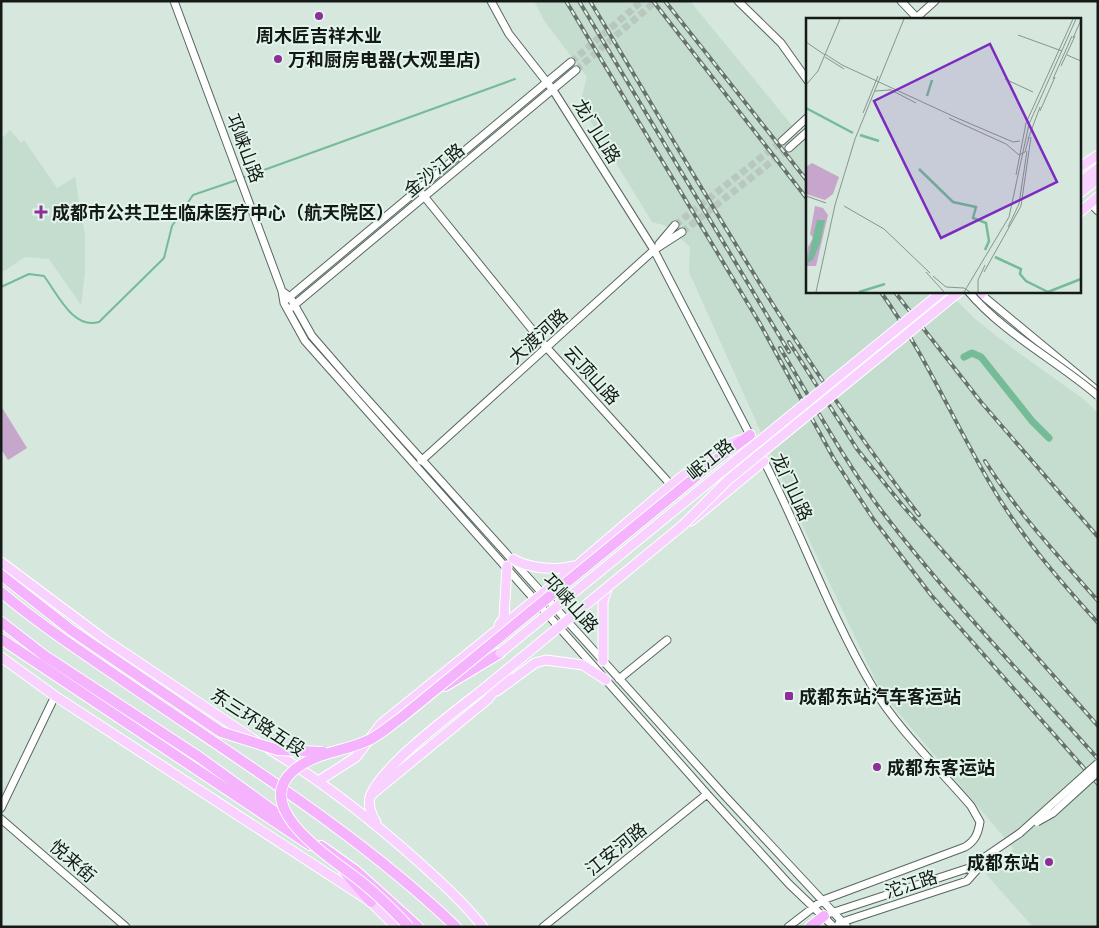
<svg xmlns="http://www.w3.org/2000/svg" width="1099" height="928" font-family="'IBM Plex Sans','Noto Sans SC',sans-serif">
<rect width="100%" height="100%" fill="#d6e7dd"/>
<!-- built -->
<path fill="#c4ddcf" d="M534,1H690L808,145V291H947L974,318L1004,342L1086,401L1098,413V927H1033L986,874L1014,849L881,692L813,548L689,272L690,247L667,226L652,222L580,104L587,77L545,22Z
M10,130L21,143L24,140L57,188L75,177L85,236V272L81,305L49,259L25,257L1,273V139Z"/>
<!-- green -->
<path fill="#c7a6cb" d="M1,406L27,448L8,460L1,449Z"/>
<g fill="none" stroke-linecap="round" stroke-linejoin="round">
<!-- stream -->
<path stroke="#75bb97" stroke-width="2" d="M242,178L515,79
M1,287L29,274L44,276C57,293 73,330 99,322L164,258L172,226L193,195L237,180"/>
<!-- canal -->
<path stroke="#75bb97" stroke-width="7" d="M964,357L972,353L981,357L1032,421L1049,438"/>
<!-- minor-tunnel -->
<path stroke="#b9c8bf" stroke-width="7" stroke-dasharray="7 3.5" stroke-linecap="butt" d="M571,62L642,1
M576,70L656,1
M675,225L782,141
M682,232L789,148"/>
<defs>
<path id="minor" d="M174,1L282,291L284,303L305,341L707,794L789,884L834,927
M491,1L509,34L553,90L654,250L752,439
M738,1L781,43L808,81
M901,1L918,19
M915,19L935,1
M782,141L808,117
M789,148L808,131
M419,190L547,348L671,485
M1090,203L1098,211
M659,244L675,225
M282,291L290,297L312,336L358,389L725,796L847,927
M977,291L1094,388
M287,299L571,62
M292,307L576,70
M762,457C801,532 829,613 872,686C895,726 940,770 971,806L980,822C978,834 975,841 965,847L823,900L788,927
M421,461L654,250L682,232
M619,679L667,640
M1,808L55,696
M1,819L126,927
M831,913L969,868L1020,833
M839,923L967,881L983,863
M543,927L707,794"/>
<path id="major" d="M1080,167L1098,155
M1080,182L1098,168
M1080,193L1098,179
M1080,212L1098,197
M980,295L984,291
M691,521L764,461
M513,559C527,568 556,571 573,566
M1,562L104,639L256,741
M499,625L504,618L507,566
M1,657L55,696L371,902L396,927
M603,661V601L607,589
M497,691L535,663L546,660L583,665L606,680
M269,749C325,783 372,820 421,864C443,884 465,904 483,927
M320,780L356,757L381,724L580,563L671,485L716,450L739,440
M371,795L488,699L507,673
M376,822C371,815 368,805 370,797C380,767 454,712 481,691"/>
<path id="highway" d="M720,457L750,435
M1,592C39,624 80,651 121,679C234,757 357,832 456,927
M1,622L45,656L199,757L293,825
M1,639L310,845
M445,686L500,653
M321,846L356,871L418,927
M344,871L371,902
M810,927L824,916"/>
</defs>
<!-- minor casing -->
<use href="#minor" stroke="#58675e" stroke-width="9"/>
<!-- major casing -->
<use href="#major" stroke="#fff" stroke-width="11"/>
<!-- highway casing -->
<use href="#highway" stroke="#fff" stroke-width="12"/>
<!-- minor -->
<use href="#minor" stroke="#fff" stroke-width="7"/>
<!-- major -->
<use href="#major" stroke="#f9d1fe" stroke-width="9"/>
<!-- highway -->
<use href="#highway" stroke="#f5b2fd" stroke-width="10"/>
<defs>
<path id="rail" d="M566,1L759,322L834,459L874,520L931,595L1098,784
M579,1L789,352
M590,1C695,175 794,354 919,515
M653,1L808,200
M665,1L808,182
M880,291C926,354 956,428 997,495C1026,542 1061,582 1098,623
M894,291L981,402L1098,537
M789,342L857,449L903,506L1098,726
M780,348C813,402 843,459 881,510C947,597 1025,677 1098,759
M985,461C1017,512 1058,556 1098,601"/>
</defs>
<!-- rail casing -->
<use href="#rail" stroke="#67726c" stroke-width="4"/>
<!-- rail -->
<use href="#rail" stroke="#e3f5eb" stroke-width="2" stroke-dasharray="5.5" stroke-linecap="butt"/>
<defs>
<path id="minor-bridge" d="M968,291C1004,334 1056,360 1098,396
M1037,822L1053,813L1098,772
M1020,833L1098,763"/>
<path id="major-bridge" d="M500,653L943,291
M481,691L683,525L728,480L960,291"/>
<path id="highway-bridge" d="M1,575L71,630L221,732L278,750L323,752
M409,927C393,910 377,894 359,880C334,860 250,809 293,771C316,751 346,752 371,739C382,733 392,724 402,717L720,457"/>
</defs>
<!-- minor-bridge casing -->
<use href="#minor-bridge" stroke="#58675e" stroke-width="9" stroke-linecap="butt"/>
<!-- major-bridge casing -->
<use href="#major-bridge" stroke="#fff" stroke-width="11" stroke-linecap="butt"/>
<!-- highway-bridge casing -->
<use href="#highway-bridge" stroke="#fff" stroke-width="12" stroke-linecap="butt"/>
<!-- minor-bridge -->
<use href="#minor-bridge" stroke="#fff" stroke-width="7"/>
<!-- major-bridge -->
<use href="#major-bridge" stroke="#f9d1fe" stroke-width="9"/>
<!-- highway-bridge -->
<use href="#highway-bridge" stroke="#f5b2fd" stroke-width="10"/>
</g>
<!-- markers -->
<g fill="#8d2f99" stroke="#e3f5eb" stroke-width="2">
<circle cx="319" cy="16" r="5"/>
<circle cx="278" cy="59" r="5"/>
<path d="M38.5 204.5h5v5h5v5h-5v5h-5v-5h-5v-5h5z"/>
<rect x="784" y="691" width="10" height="10" rx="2.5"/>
<circle cx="877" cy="767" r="5"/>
<circle cx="1049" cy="862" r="5"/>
</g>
<g text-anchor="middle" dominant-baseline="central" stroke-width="4" stroke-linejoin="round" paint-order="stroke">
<!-- poi labels -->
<g font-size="18" font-weight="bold" fill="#141a17" stroke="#e3f5eb" text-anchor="start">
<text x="319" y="35" text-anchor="middle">周木匠吉祥木业</text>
<text x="288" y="59">万和厨房电器(大观里店)</text>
<text x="52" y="212">成都市公共卫生临床医疗中心（航天院区）</text>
<text x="799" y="696">成都东站汽车客运站</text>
<text x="887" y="767">成都东客运站</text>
<text x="1039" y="862" text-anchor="end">成都东站</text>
</g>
<!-- street labels -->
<g font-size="18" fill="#141a17" stroke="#e3f5eb">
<text transform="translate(597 131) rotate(58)">龙门山路</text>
<text transform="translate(245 148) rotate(69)">邛崃山路</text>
<text transform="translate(434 170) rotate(-40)">金沙江路</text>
<text transform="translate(538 336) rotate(-42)">大渡河路</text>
<text transform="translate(592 375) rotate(48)">云顶山路</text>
<text transform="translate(710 459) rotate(-39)">岷江路</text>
<text transform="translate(792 487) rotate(65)">龙门山路</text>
<text transform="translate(571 603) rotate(48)">邛崃山路</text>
<text transform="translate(258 722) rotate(33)">东三环路五段</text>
<text transform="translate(616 849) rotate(-39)">江安河路</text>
<text transform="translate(73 861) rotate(41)">悦来街</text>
<text transform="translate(911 884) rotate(-18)">沱江路</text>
</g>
</g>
<!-- overview -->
<g transform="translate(806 18)">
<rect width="275" height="275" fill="#d6e7dd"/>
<path d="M6,145L33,159L27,176L19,182L0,176V149ZM9,188L17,190L22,197L10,248H0L2,229L7,220L4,216Z" fill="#c7a6cb"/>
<path d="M11,202H19L14,225L7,242L1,245Z" fill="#75bb97"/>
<path fill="none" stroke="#75bb97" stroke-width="2.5" d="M121,78L126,62M0,90L47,115M54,117L73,123M113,151L147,184L170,189L167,200L180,205L183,223L179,232M189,239L215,251L214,256L220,263L242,274L275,261M53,274L79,266"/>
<path fill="none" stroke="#88958e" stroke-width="1" d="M212,17L256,33M267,20L275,2M0,24L19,37M19,36L36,47L151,100L207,124L214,123M261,37L275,43M19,39L38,51M255,48L269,18M199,61L227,74M247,61L266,18M0,67L12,53L34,1M83,71L110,85M69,73L84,72M234,93L249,59M57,95L72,58M143,100L200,126L213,137L219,134L223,119M222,121L234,89M210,157L220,105L267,1M0,178L20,185M38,188L78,211L124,255M202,209L213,186L221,133M120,254L138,274M178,254L215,188L225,119M127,258L140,269L158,270L164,274M10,274L29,187L49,121L98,1M158,274L203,199L223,106L270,1M172,274V262L179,247"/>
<path fill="#7b2cbf" fill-opacity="0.15" stroke="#7b2cbf" stroke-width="2.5" d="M184,26L251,164L135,220L68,83Z"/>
<rect width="275" height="275" fill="none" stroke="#141a17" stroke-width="2.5"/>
</g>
<!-- border -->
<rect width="1099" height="928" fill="none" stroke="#141a17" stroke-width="5"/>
</svg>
